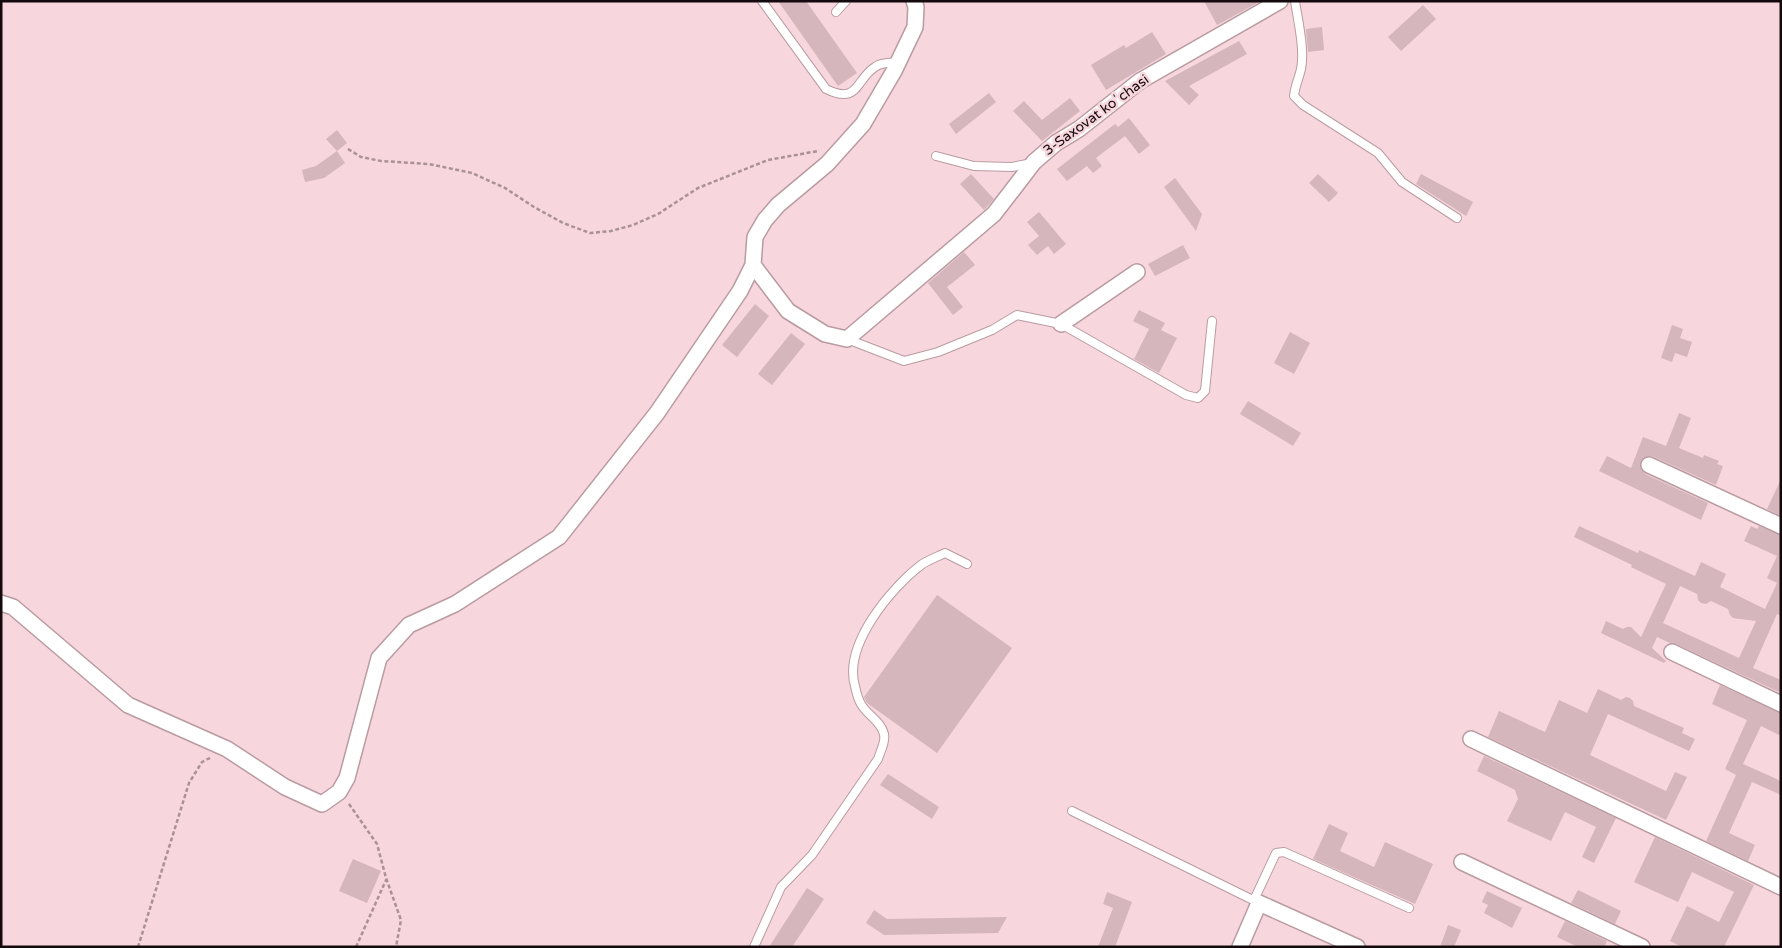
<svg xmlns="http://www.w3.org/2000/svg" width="1782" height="948" font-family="'Varela Round',sans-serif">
<rect width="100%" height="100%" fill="#f7d7dd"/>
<!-- building -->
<path fill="#d5b6bc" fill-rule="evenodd" d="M778,1H806L857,73L838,86Z
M1204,1H1261L1217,25Z
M1423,5L1436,19L1401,51L1388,37Z
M1322,27L1324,50L1308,52L1306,29Z
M1152,32L1166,54L1106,90L1091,65L1124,45L1126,48Z
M1239,41L1247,54L1189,86L1199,95L1189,105L1165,81Z
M989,93L996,102L956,134L949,124Z
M1070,98L1080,111L1042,141L1013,111L1024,101L1042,120Z
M1129,118L1150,145L1139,154L1125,136L1096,158L1102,166L1093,173L1087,166L1067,181L1057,169L1115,124L1118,127Z
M337,130L347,143L337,151L326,139Z
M337,151L345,163L324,178L305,182L302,170L316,166Z
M971,174L994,199L984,210L960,184Z
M1318,174L1338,193L1329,202L1309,183Z
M1421,174L1473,202L1466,216L1416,184Z
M1175,178L1202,214L1196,231L1164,187Z
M1039,212L1066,244L1054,254L1048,246L1037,255L1028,245L1039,236L1027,222Z
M1183,245L1190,258L1155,276L1148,264Z
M964,252L975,265L947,287L963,307L953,315L928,283Z
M755,304L769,316L737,357L722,345Z
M1139,310L1165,323L1161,330L1177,338L1159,373L1134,359L1149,329L1133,321Z
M1672,325L1683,329L1680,338L1692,342L1687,357L1675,353L1672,362L1661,358Z
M1290,332L1310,343L1294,374L1274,363Z
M791,333L805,344L772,385L758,374Z
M1248,401L1301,433L1293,446L1240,414Z
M1679,413L1691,418L1679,448L1703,458L1704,455L1719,461L1717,464L1723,466L1716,485L1652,456H1648L1643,458L1640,466L1645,474L1708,503L1701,520L1599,471L1607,456L1631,468L1643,437L1666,446Z
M1781,479V516L1767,509Z
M1579,526L1638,553L1639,550L1695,576L1701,562L1726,574L1720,587L1765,609L1777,583L1767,578L1777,556L1744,541L1751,526L1757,529L1759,526L1781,535V616L1777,614L1753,668L1781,680V693L1676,644L1670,643L1657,637L1652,648L1666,661L1664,663L1601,633L1606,621L1623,629L1627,627H1631L1641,637L1666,584L1631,567L1632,565L1574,537ZM1680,586L1697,594L1698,600L1701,603L1706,604L1711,601L1728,609L1730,615L1733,618L1756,621L1739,658L1663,623Z
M937,595L1012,648L937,753L867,703L864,697Z
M1720,685L1781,713V736L1761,726L1743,764L1781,781V795L1752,782L1729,833L1755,845L1748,861L1706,841L1736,775L1725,769L1747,720L1712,704Z
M1598,689L1621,700L1626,697L1630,698L1633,701L1634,706L1684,728L1682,733L1695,739L1689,751L1608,714L1590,755L1666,791L1675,772L1687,777L1666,820L1488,737L1499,711L1545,732L1559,700L1587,713Z
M1484,756L1616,818L1594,863L1582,857L1596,827L1565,812L1551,841L1507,821L1518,799L1515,790L1477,771Z
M888,774L939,807L932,819L880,785Z
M1329,824L1348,833L1340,851L1374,867L1385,842L1433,864L1415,904L1313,859Z
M1655,837L1754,885L1724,947H1682L1670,941L1687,906L1719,922L1734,892L1692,872L1678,902L1634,882Z
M353,859L381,871L367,903L339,891Z
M807,888L824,899L792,947H769Z
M1578,890L1621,911L1615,924L1571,903Z
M1487,891L1522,908L1512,928L1484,913L1488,905L1482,902Z
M1107,892L1132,902L1115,947H1098L1113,908L1103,904Z
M874,910L887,919L1007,917L998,933L884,935L866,923Z
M1565,921L1607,941L1604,947H1578L1557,937Z
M1448,925L1461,930L1454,947H1440Z"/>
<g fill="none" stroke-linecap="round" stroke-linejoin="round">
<defs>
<path id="service" d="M762,1L826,89C859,105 855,80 875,67C881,62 891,63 898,62
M1295,1C1298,21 1305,50 1301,69C1299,78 1295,86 1294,96L1303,105L1378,153L1402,182L1457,218
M836,12L846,1
M936,156L974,166L1012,167L1032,163
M847,339L904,361L938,352L992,330L1017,315L1061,324L1186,395L1198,398L1205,391L1212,321
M1072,811L1259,903
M1254,900L1276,853L1284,852L1409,908
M754,947L781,887L812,855L878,759C880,752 886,742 884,734C881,721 866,714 861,704C858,699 856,691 855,686C843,645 891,588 921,565C928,560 937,557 945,553L967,564"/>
<path id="minor" d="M753,265L788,311L825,334L847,339L994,214L1034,162L1056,143L1079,129L1140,81L1280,1
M1061,324L1137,272
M1649,465L1781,526
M1,603L13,607L128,705L227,749L285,787L322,804L339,792L347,778L379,658L409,625L455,604L559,537L657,413L740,291L753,265L755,237L765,220L778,205L827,164L863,124L894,71L915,27L916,7L914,1
M1672,652L1781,704
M1471,739L1781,887
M1462,862L1642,947
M1240,947L1259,903L1357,947"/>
</defs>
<!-- service casing -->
<use href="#service" stroke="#b99ba1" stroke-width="10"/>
<!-- minor casing -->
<use href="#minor" stroke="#b99ba1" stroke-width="18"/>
<!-- path -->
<path stroke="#aa9196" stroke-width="2.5" stroke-dasharray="4 2.5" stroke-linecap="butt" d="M348,149L361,157L381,161L429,164L472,173L505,188L534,207L563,223L590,233L611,231L633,225L658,214L698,188L768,160L818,151
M349,804L377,844L386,878L401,920L396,947
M138,947L189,783L202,762L210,758
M356,947L386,880"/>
<!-- service -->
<use href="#service" stroke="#fff" stroke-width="8"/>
<!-- minor -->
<use href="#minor" stroke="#fff" stroke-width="15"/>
</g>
<g text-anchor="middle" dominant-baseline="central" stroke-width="5" stroke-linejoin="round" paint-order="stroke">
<!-- street labels -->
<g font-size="14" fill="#140a0d" stroke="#f7d7dd">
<text transform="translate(1096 115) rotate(-36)">3-Saxovat koʻchasi</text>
</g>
</g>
<!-- border -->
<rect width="1782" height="948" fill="none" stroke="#140a0d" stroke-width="5"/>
</svg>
